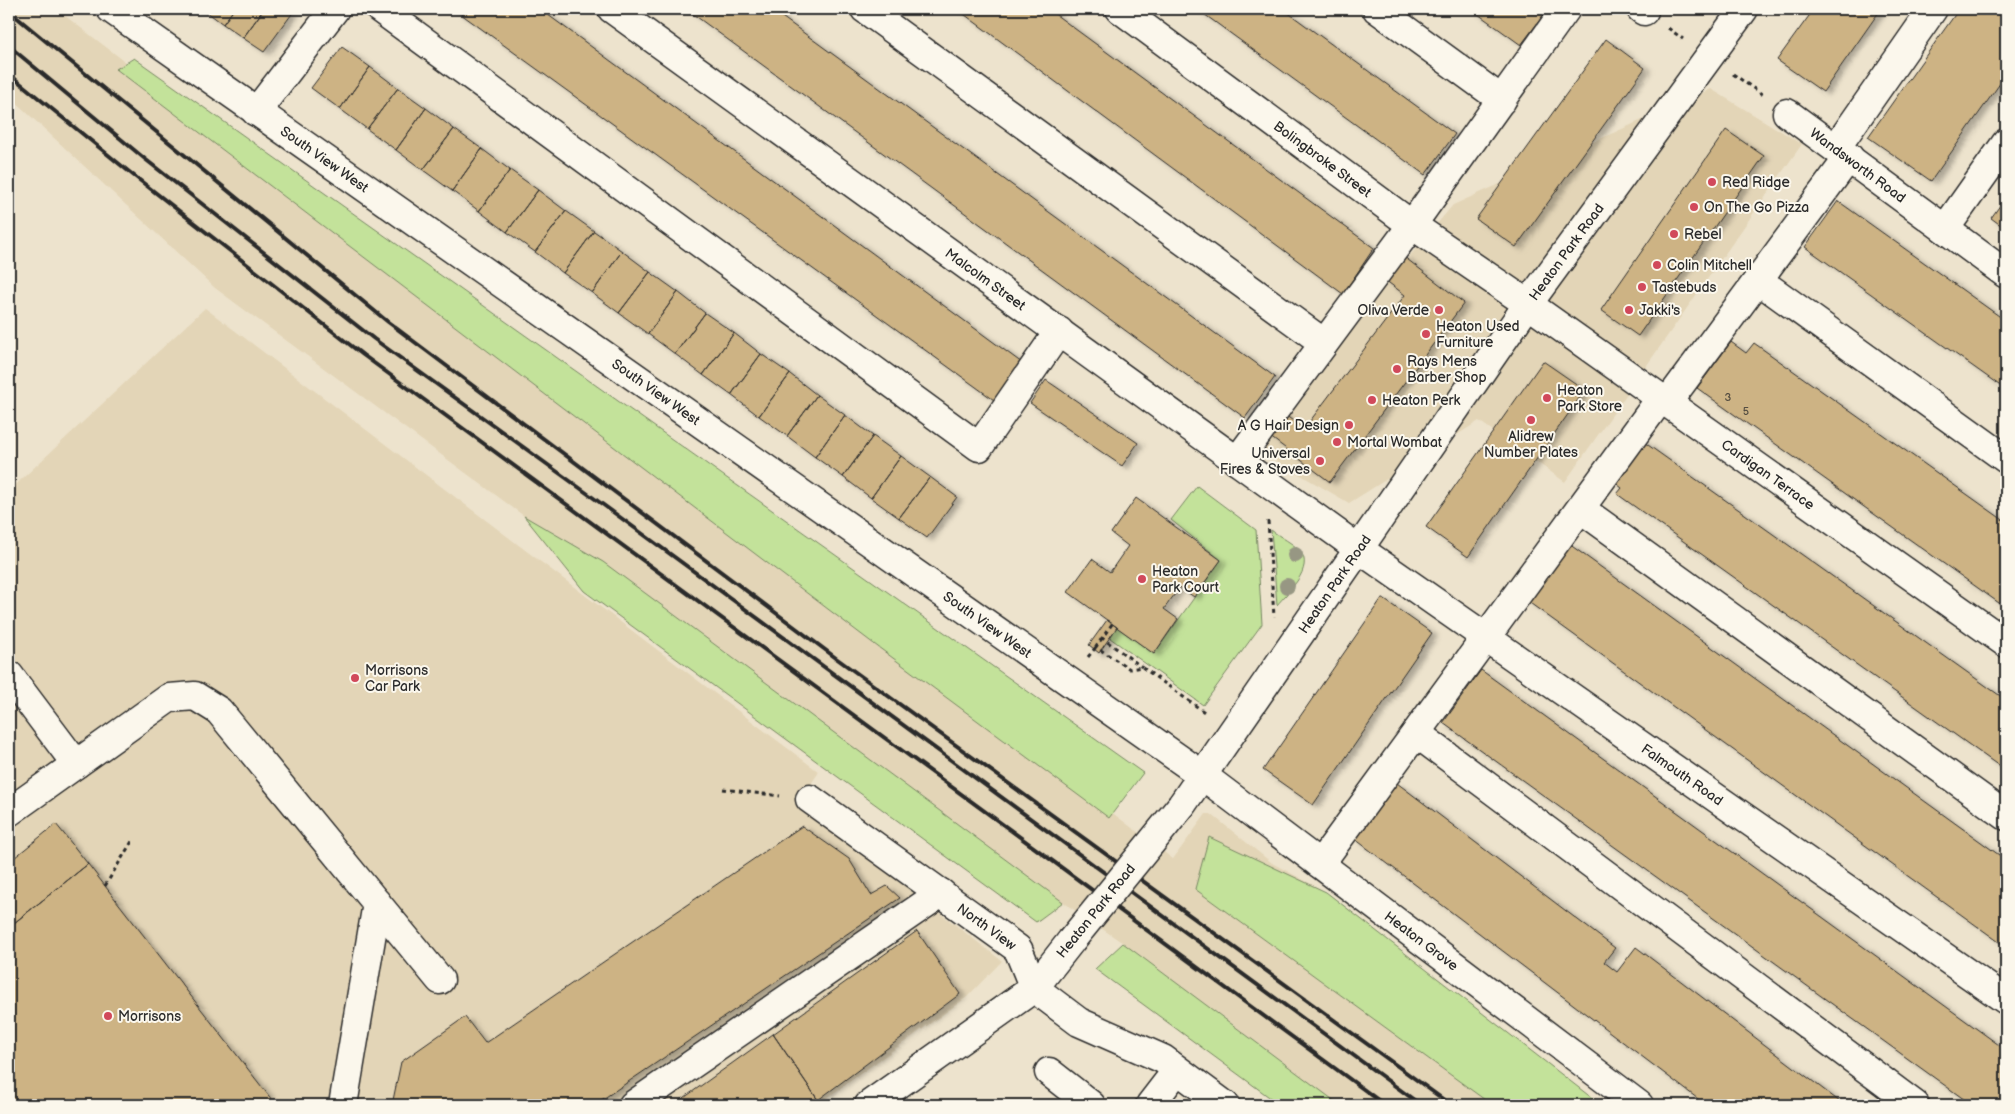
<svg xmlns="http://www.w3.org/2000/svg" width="2015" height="1114" font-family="'Balsamiq Sans',sans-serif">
<defs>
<filter id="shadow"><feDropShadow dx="5.5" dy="3" stdDeviation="2.5" flood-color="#0004"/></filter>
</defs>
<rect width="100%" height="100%" fill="#ede3cd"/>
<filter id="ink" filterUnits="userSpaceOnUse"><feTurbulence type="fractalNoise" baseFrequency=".02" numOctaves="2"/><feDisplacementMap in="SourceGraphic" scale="10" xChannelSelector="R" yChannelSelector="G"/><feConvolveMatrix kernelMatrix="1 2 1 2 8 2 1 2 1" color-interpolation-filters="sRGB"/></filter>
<g filter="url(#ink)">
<!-- built -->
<path fill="#e3d5b7" d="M9,9H56L1173,859L1206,814H1211L1272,863L1326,892L1601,1105H1280L1095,969L1123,943L1063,902L1036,922L584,591L524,516L215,288L9,96Z
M1711,89L1802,144L1565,482L1479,421L1349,503L1249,445L1453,205Z
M205,308L819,772L798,803L1002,961L967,997L817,1105H9V491Z"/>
<!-- green -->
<path fill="#c3e29a" stroke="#778662" d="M134,58L1143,773L1109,818L874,644L116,69Z
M1197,486L1256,530L1262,624L1203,705L1110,638L1117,627L1154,654L1221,560L1171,520Z
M524,516L603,562L1063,902L1036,922L584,591Z
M1271,530C1280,537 1293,543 1300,551C1315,568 1287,593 1277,605Z
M1209,837L1326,892L1601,1105H1492L1195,889Z
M1123,943L1340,1105H1280L1095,969Z"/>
<!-- building -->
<path fill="#cdb384" stroke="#2b2b2b" filter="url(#shadow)" d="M203,9H234L223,24Z
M234,9H264L243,38L223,24Z
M264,9L294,11L264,52L243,38Z
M454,9H540L1022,363L994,400Z
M686,9H771L1275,377L1245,418Z
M957,9H1048L1374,248L1343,294Z
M1197,9H1283L1455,134L1425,175Z
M1471,9H1548L1521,45Z
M1814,9H1881L1823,92L1777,60Z
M1959,9H2006V75L1931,181L1868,137Z
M1606,39L1645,68L1516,247L1476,219Z
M342,47L370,67L340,109L311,88Z
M370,67L398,88L367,129L340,109Z
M398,88L426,108L396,150L367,129Z
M426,108L454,129L423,170L396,150Z
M454,129L482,149L452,191L423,170Z
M1726,130L1764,156L1638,336L1601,310Z
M482,149L510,170L479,211L452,191Z
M510,170L538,190L507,232L479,211Z
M538,190L566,211L535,252L507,232Z
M2006,197V229L1991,218Z
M1838,201L2006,321V390L1805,247Z
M566,211L594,231L563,273L535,252Z
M594,231L622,251L592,293L563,273Z
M622,251L650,272L619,313L592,293Z
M1403,256L1464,303L1330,482L1265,433L1281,412L1304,429L1405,295L1385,280Z
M650,272L678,292L648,334L619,313Z
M678,292L705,313L675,354L648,334Z
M705,313L734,333L703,375L675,354Z
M734,333L761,354L731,395L703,375Z
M1731,342L1746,353L1754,343L2006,522V608L1697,388Z
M761,354L790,374L759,416L731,395Z
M1543,361L1585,390L1468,557L1426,527Z
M790,374L817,395L787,436L759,416Z
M1046,380L1138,443L1122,466L1030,403Z
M817,395L845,415L815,457L787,436Z
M845,415L873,436L843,477L815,457Z
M873,436L901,456L871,498L843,477Z
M1641,440L2006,700V771L1617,494L1622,488L1613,481Z
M901,456L930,477L899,518L871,498Z
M930,477L957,497L927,538L899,518Z
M1136,498L1221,560L1194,597L1180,587L1164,609L1178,619L1154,654L1068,592L1092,559L1110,572L1128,546L1111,533Z
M1569,544L2006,860V947L1527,601Z
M1382,598L1432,633L1313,805L1263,770Z
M1107,620L1117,627L1099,653L1089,645Z
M1481,670L2006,1050V1105H1972L1443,723Z
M1397,783L1615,948L1604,962L1617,972L1636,947L1844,1105H1706L1355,839Z
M56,824L88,864L9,927V862Z
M802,826L849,859L871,895L887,886L900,898L594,1105H392L401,1062L465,1017L485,1043Z
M88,864L105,886L276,1105H9V927Z
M917,931L960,994L818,1100L773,1034Z
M773,1034L818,1100L810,1105H674Z"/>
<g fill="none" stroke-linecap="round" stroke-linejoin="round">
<defs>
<g id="minor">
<path id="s1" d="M111,9L1202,775L1639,1105"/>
<path d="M380,9L979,447L1059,331"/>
<path id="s2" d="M612,9L1359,549L2006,1000"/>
<path d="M865,9L1324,343"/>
<path id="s3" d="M1120,9L1412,225L1528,304L2006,643"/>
<path d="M1377,9L1502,100"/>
<path d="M1641,9L1644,11"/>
<path d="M256,112L335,9"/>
<path id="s4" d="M1787,113L2006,274"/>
<path d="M1836,148L1933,9"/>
<path d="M1945,229L2006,143"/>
<path d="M1758,280L2006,459"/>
<path d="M1667,403L1849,157"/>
<path d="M1237,461L1412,225L1566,9"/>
<path d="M1581,509L2006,816"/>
<path d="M9,675L76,764"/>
<path d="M1416,733L1915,1105"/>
<path id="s5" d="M810,799L1018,949L1034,988L1079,1022L1163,1059L1225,1105"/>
<path id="s6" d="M1181,806L1528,304L1744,9"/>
<path d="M9,812L169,698L195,696L219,711L440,980"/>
<path d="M1320,864L1661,398"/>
<path d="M1049,1072L1091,1105"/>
<path d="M343,1105L377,903"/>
<path d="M633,1105L941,893"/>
<path d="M869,1105L1034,988L1071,941"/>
<path d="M1150,1105L1177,1070"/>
</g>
</defs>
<!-- minor casing -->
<use href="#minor" stroke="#2b2b2b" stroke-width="31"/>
<!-- path -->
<path stroke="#2b2b2b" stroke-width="3" stroke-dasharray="4 4" stroke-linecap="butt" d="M1668,28L1683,39
M1733,74L1763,95
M1268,521L1274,617
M1112,624L1102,638L1142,667
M1102,638L1096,647L1130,669L1142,667L1207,714
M1088,657L1096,647
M723,789L780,796
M105,886L134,838"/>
<!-- minor -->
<use href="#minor" stroke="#fbf7ec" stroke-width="28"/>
<!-- rail -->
<path stroke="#2b2b2b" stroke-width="4" d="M9,11L388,322L836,658L1451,1105
M9,46L145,159L374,339L602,504L1421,1105
M9,74L133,175L363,355L1385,1105"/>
<defs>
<path id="minor-bridge" d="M1071,941L1181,806"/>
</defs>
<!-- minor-bridge casing -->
<use href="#minor-bridge" stroke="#2b2b2b" stroke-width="31" stroke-linecap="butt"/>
<!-- minor-bridge -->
<use href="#minor-bridge" stroke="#fbf7ec" stroke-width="28"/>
</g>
<!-- trees -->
<g fill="#979783">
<circle cx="1295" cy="555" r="8"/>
<circle cx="1287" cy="586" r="8"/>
</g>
</g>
<!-- markers -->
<g fill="#d1495b" stroke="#fbf7ec" stroke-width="2">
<circle cx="1712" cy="182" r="5"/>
<circle cx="1694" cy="207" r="5"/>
<circle cx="1674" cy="234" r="5"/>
<circle cx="1657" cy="265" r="5"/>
<circle cx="1642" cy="287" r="5"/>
<circle cx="1439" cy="310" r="5"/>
<circle cx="1629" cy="310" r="5"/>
<circle cx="1426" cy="334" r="5"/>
<circle cx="1397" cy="369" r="5"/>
<circle cx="1547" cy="398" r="5"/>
<circle cx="1372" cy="400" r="5"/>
<circle cx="1531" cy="420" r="5"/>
<circle cx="1349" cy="425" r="5"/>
<circle cx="1337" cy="442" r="5"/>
<circle cx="1320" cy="461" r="5"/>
<circle cx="1142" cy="579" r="5"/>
<circle cx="355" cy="678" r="5"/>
<circle cx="108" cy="1016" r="5"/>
</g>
<g text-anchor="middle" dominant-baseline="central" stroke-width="4" stroke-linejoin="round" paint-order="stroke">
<!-- number labels -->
<g font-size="11" fill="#544d41">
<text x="1728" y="397">3</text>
<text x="1746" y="411">5</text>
</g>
<!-- street labels -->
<g font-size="14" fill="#2b2b2b" stroke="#fbf7ec">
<text stroke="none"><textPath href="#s3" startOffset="252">Bolingbroke Street</textPath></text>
<text stroke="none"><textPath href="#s1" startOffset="261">South View West</textPath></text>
<text stroke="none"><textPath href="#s4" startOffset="88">Wandsworth Road</textPath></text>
<text stroke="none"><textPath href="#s6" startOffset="675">Heaton Park Road</textPath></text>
<text stroke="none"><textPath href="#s2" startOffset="461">Malcolm Street</textPath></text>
<text stroke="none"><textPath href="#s1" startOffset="666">South View West</textPath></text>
<text stroke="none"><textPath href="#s3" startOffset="798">Cardigan Terrace</textPath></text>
<text stroke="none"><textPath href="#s6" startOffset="270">Heaton Park Road</textPath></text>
<text stroke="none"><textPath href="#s1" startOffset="1071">South View West</textPath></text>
<text stroke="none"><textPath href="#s2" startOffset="1316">Falmouth Road</textPath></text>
<text transform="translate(1096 911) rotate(-51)">Heaton Park Road</text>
<text stroke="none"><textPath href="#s5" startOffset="218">North View</textPath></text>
<text stroke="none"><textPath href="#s1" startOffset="1608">Heaton Grove</textPath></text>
</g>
<!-- poi labels -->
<g font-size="14" fill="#2b2b2b" stroke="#fbf7ec" text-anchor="start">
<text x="1722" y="182">Red Ridge</text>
<text x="1704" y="207">On The Go Pizza</text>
<text x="1684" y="234">Rebel</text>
<text x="1667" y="265">Colin Mitchell</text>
<text x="1652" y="287">Tastebuds</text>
<text x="1429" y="310" text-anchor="end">Oliva Verde</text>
<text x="1639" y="310">Jakki's</text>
<text x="1436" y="326">Heaton Used<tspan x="1436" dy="16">Furniture</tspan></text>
<text x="1407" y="361">Rays Mens<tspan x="1407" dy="16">Barber Shop</tspan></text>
<text x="1557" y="390">Heaton<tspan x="1557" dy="16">Park Store</tspan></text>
<text x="1382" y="400">Heaton Perk</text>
<text x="1339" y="425" text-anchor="end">A G Hair Design</text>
<text x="1531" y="436" text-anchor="middle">Alidrew<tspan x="1531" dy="16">Number Plates</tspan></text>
<text x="1347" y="442">Mortal Wombat</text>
<text x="1310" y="453" text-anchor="end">Universal<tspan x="1310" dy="16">Fires &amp; Stoves</tspan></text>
<text x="1152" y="571">Heaton<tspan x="1152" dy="16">Park Court</tspan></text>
<text x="365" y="670">Morrisons<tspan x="365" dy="16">Car Park</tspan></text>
<text x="118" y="1016">Morrisons</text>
</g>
</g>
<!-- margin -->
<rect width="2015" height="1114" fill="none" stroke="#fbf7ec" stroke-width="30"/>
<rect x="15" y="15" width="1985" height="1084" fill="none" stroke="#2b2b2b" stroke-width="2" filter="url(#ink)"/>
</svg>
